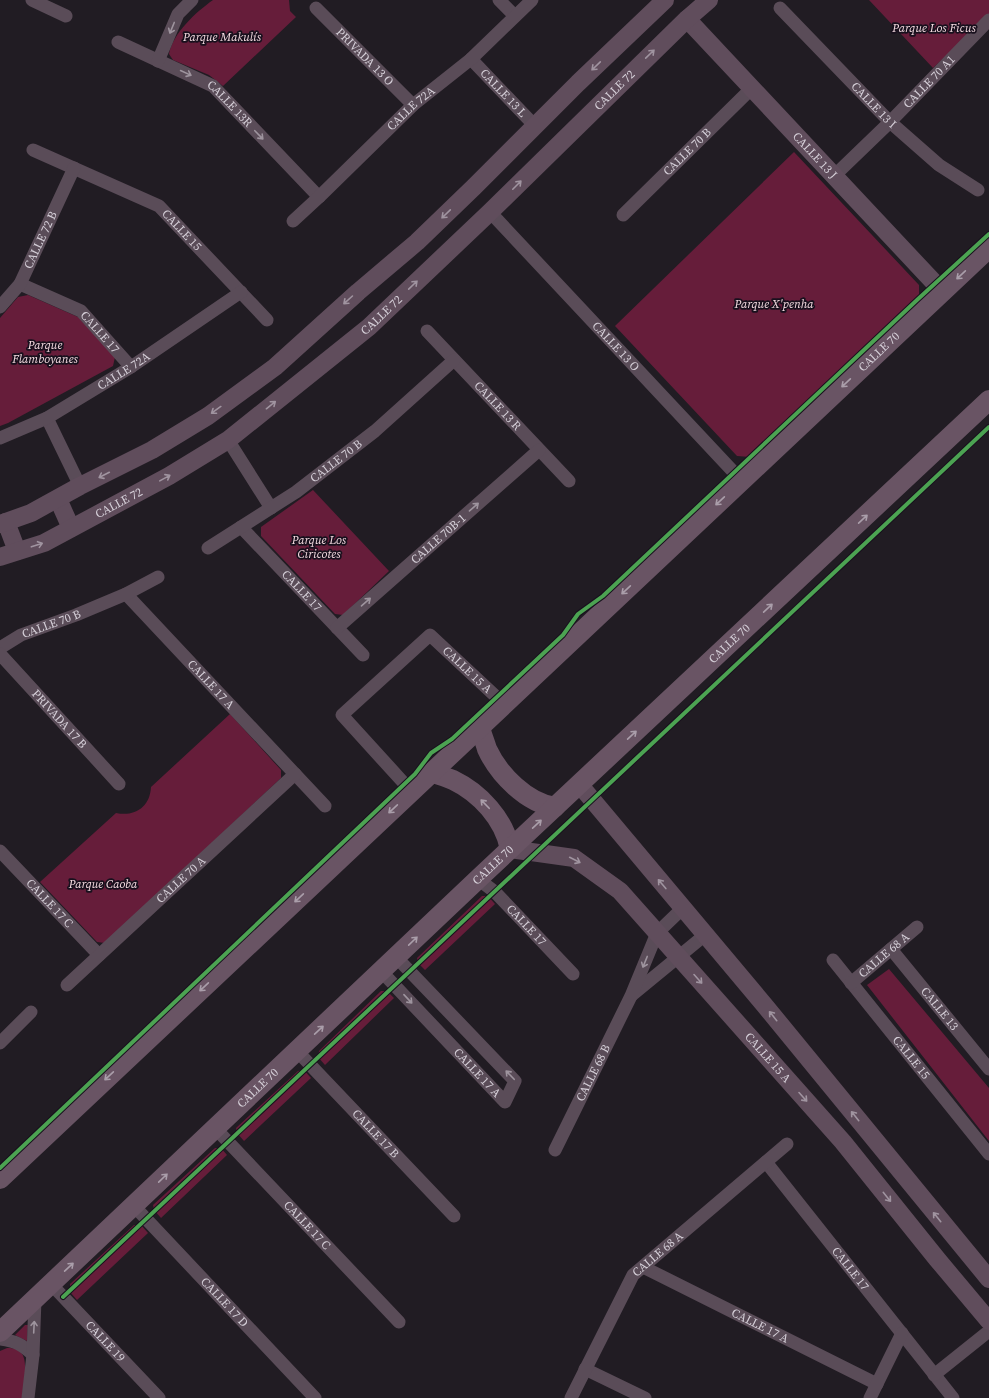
<svg xmlns="http://www.w3.org/2000/svg" width="989" height="1398" font-family="'Source Serif 4',serif">
<rect width="100%" height="100%" fill="#211c23"/>
<!-- green -->
<path fill="#661d3a" d="M213,0H289L290,11L296,17L223,86L209,75L173,60L169,54C173,33 196,12 213,0Z
M869,0H989V15L933,68Z
M794,152L919,285V297L750,457L737,456L615,326Z
M28,295L78,317L115,357L113,366L8,423L0,426V318L18,297Z
M313,490L389,571L343,615L335,614L261,536V527Z
M230,714L281,770V778L105,943L97,942L40,882L116,813C135,817 150,807 151,787Z
M482,896H488L495,904L425,970L418,963L417,958Z
M889,969L989,1088V1141L867,985Z
M381,991H387L394,998L325,1065L318,1057L319,1051Z
M304,1070L311,1078L244,1141L237,1133L236,1128L298,1071Z
M215,1148H221L227,1155L161,1218L154,1210L153,1205Z
M134,1225H141L148,1233L77,1300L70,1292V1284Z
M25,1325H28L27,1341L15,1335Z
M7,1348C11,1348 16,1348 19,1351C30,1357 23,1387 22,1398H0V1351Z"/>
<g fill="none" stroke-linecap="round" stroke-linejoin="round">
<!-- street -->
<g stroke="#5a4c58" stroke-width="13">
<path d="M32,0L66,16"/>
<path d="M499,0L515,16"/>
<path id="s1" d="M316,8L413,105"/>
<path id="s2" d="M780,8L890,122L939,165L978,190"/>
<path id="s3" d="M118,42L213,86L319,197"/>
<path id="s4" d="M471,59L535,126"/>
<path d="M158,61L178,14L192,0"/>
<path id="s5" d="M33,150L159,206L267,320"/>
<path id="s6" d="M834,176L890,122L989,20"/>
<path id="s7" d="M490,212L742,481"/>
<path id="s8" d="M623,215L752,88"/>
<path id="s9" d="M293,221L319,197L413,105L471,59L532,0"/>
<path id="s10" d="M20,284L81,311L131,367"/>
<path id="s11" d="M0,307L20,284L74,168"/>
<path id="s12" d="M427,331L569,481"/>
<path d="M47,418L80,486"/>
<path id="s13" d="M0,438L47,418L131,367L241,292"/>
<path d="M228,440L271,508"/>
<path id="s14" d="M241,527L363,655"/>
<path id="s15" d="M208,548L296,492L375,431L454,360"/>
<path id="s16" d="M126,594L325,806"/>
<path id="s17" d="M337,628L539,450"/>
<path id="s18" d="M0,648L21,635L76,615L126,594L158,577"/>
<path id="s19" d="M0,654L119,784"/>
<path id="s20" d="M412,792L342,715L430,635L505,705"/>
<path id="s21" d="M0,851L99,955"/>
<path id="s22" d="M478,879L495,892L573,974"/>
<path id="s23" d="M891,949L989,1069"/>
<path id="s24" d="M833,960L989,1154"/>
<path id="s25" d="M381,971L505,1102L515,1081L396,957"/>
<path id="s26" d="M851,983L917,927"/>
<path id="s27" d="M67,985L295,774"/>
<path d="M632,995L705,935"/>
<path d="M0,1043L31,1012"/>
<path id="s28" d="M297,1051L454,1216"/>
<path id="s29" d="M215,1128L399,1322"/>
<path id="s30" d="M555,1150L631,996L657,933L683,908"/>
<path id="s31" d="M766,1162L953,1398"/>
<path id="s32" d="M134,1206L315,1398"/>
<path id="s33" d="M643,1267L877,1384"/>
<path id="s34" d="M51,1284L159,1398"/>
<path d="M0,1339C15,1341 22,1344 33,1355"/>
<path d="M585,1369L645,1398"/>
<path d="M934,1375L989,1331"/>
<path d="M28,1398L33,1355L35,1299"/>
<path id="s35" d="M571,1398L633,1275L787,1144"/>
<path d="M870,1398L902,1333"/>
</g>
<!-- secondary -->
<g stroke="#604d5c" stroke-width="18">
<path id="s36" d="M687,19L943,292"/>
<path d="M58,499L71,528"/>
<path d="M6,522L17,551"/>
<path d="M0,524L31,513L80,486L152,450L208,416L275,367L358,292L417,242L474,187L578,83L665,0"/>
<path id="s37" d="M0,557L44,543L169,476L228,440L369,327L490,212L687,19L709,0"/>
<path d="M579,784L766,1007L989,1279"/>
<path id="s38" d="M510,849L574,858L620,891L843,1142L937,1259L989,1321"/>
</g>
<!-- primary -->
<g stroke="#695464" stroke-width="20">
<path d="M480,728C482,735 485,742 487,749C499,775 527,803 555,807"/>
<path d="M432,773C439,775 446,777 453,780C480,793 504,819 510,849"/>
<path id="s39" d="M0,1179L989,248"/>
<path id="s40" d="M0,1332L478,879L989,400"/>
</g>
<defs>
<path id="cycleway" d="M0,1168L415,774L431,753L452,739L563,635L578,614L603,596L917,300L989,234
M63,1297C372,1008 680,717 989,427"/>
</defs>
<!-- cycleway casing -->
<use href="#cycleway" stroke="#18101d" stroke-width="6"/>
<!-- cycleway -->
<use href="#cycleway" stroke="#4ca352" stroke-width="4"/>
</g>
<!-- one-way arrows -->
<defs><path id="oneway-shaft" d="M-6 0H5M1.5-3L5.5 0L1.5 3" fill="none" stroke-width="1.6" stroke-linecap="round" stroke-linejoin="round"/></defs>
<g stroke="#9e949e">
<use href="#oneway-shaft" transform="translate(172 28) rotate(112)"/>
<use href="#oneway-shaft" transform="translate(186 73) rotate(25)"/>
<use href="#oneway-shaft" transform="translate(259 135) rotate(46)"/>
<use href="#oneway-shaft" transform="translate(474 507) rotate(-41)"/>
<use href="#oneway-shaft" transform="translate(366 602) rotate(-41)"/>
<use href="#oneway-shaft" transform="translate(645 962) rotate(112)"/>
<use href="#oneway-shaft" transform="translate(408 999) rotate(47)"/>
<use href="#oneway-shaft" transform="translate(510 1075) rotate(-134)"/>
<use href="#oneway-shaft" transform="translate(34 1327) rotate(-87)"/>
</g>
<g stroke="#a094a0">
<use href="#oneway-shaft" transform="translate(650 54) rotate(-44)"/>
<use href="#oneway-shaft" transform="translate(596 66) rotate(136)"/>
<use href="#oneway-shaft" transform="translate(517 185) rotate(-45)"/>
<use href="#oneway-shaft" transform="translate(446 214) rotate(136)"/>
<use href="#oneway-shaft" transform="translate(413 285) rotate(-44)"/>
<use href="#oneway-shaft" transform="translate(348 300) rotate(138)"/>
<use href="#oneway-shaft" transform="translate(271 405) rotate(-39)"/>
<use href="#oneway-shaft" transform="translate(216 410) rotate(144)"/>
<use href="#oneway-shaft" transform="translate(104 475) rotate(153)"/>
<use href="#oneway-shaft" transform="translate(165 478) rotate(-29)"/>
<use href="#oneway-shaft" transform="translate(37 545) rotate(-18)"/>
<use href="#oneway-shaft" transform="translate(575 860) rotate(27)"/>
<use href="#oneway-shaft" transform="translate(662 884) rotate(-130)"/>
<use href="#oneway-shaft" transform="translate(698 979) rotate(48)"/>
<use href="#oneway-shaft" transform="translate(773 1016) rotate(-129)"/>
<use href="#oneway-shaft" transform="translate(803 1097) rotate(48)"/>
<use href="#oneway-shaft" transform="translate(855 1116) rotate(-129)"/>
<use href="#oneway-shaft" transform="translate(887 1197) rotate(51)"/>
<use href="#oneway-shaft" transform="translate(937 1217) rotate(-129)"/>
</g>
<g stroke="#aa9eaa">
<use href="#oneway-shaft" transform="translate(961 275) rotate(137)"/>
<use href="#oneway-shaft" transform="translate(846 383) rotate(137)"/>
<use href="#oneway-shaft" transform="translate(720 501) rotate(137)"/>
<use href="#oneway-shaft" transform="translate(863 519) rotate(-43)"/>
<use href="#oneway-shaft" transform="translate(626 590) rotate(137)"/>
<use href="#oneway-shaft" transform="translate(768 608) rotate(-43)"/>
<use href="#oneway-shaft" transform="translate(632 735) rotate(-43)"/>
<use href="#oneway-shaft" transform="translate(485 804) rotate(-134)"/>
<use href="#oneway-shaft" transform="translate(393 809) rotate(137)"/>
<use href="#oneway-shaft" transform="translate(537 824) rotate(-43)"/>
<use href="#oneway-shaft" transform="translate(299 898) rotate(137)"/>
<use href="#oneway-shaft" transform="translate(413 941) rotate(-44)"/>
<use href="#oneway-shaft" transform="translate(204 987) rotate(137)"/>
<use href="#oneway-shaft" transform="translate(319 1030) rotate(-43)"/>
<use href="#oneway-shaft" transform="translate(109 1076) rotate(137)"/>
<use href="#oneway-shaft" transform="translate(163 1178) rotate(-44)"/>
<use href="#oneway-shaft" transform="translate(69 1267) rotate(-43)"/>
</g>
<g text-anchor="middle" dominant-baseline="central" stroke-width="3.5" stroke-linejoin="round" paint-order="stroke">
<!-- park labels -->
<g font-size="12" font-style="italic" fill="#f5dbe1" stroke="#18101d">
<text x="934" y="28">Parque Los Ficus</text>
<text x="222" y="37">Parque Makulís</text>
<text x="774" y="304">Parque X'penha</text>
<text x="45" y="345">Parque<tspan x="45" dy="14">Flamboyanes</tspan></text>
<text x="319" y="540">Parque Los<tspan x="319" dy="14">Ciricotes</tspan></text>
<text x="103" y="884">Parque Caoba</text>
</g>
<!-- street labels -->
<g font-size="12" fill="#d5cfd8" stroke="#18101d">
<text stroke="none"><textPath href="#s1" startOffset="69">PRIVADA 13 O</textPath></text>
<text stroke="none"><textPath href="#s6" startOffset="134">CALLE 70 A1</textPath></text>
<text stroke="none"><textPath href="#s37" startOffset="779">CALLE 72</textPath></text>
<text stroke="none"><textPath href="#s4" startOffset="47">CALLE 13 L</textPath></text>
<text stroke="none"><textPath href="#s3" startOffset="129">CALLE 13R</textPath></text>
<text stroke="none"><textPath href="#s2" startOffset="135">CALLE 13 I</textPath></text>
<text stroke="none"><textPath href="#s9" startOffset="163">CALLE 72A</textPath></text>
<text stroke="none"><textPath href="#s8" startOffset="90">CALLE 70 B</textPath></text>
<text stroke="none"><textPath href="#s36" startOffset="187">CALLE 13 J</textPath></text>
<text stroke="none"><textPath href="#s5" startOffset="171">CALLE 15</textPath></text>
<text stroke="none"><textPath href="#s11" startOffset="79">CALLE 72 B</textPath></text>
<text stroke="none"><textPath href="#s37" startOffset="455">CALLE 72</textPath></text>
<text stroke="none"><textPath href="#s10" startOffset="95">CALLE 17</textPath></text>
<text stroke="none"><textPath href="#s7" startOffset="184">CALLE 13 O</textPath></text>
<text stroke="none"><textPath href="#s39" startOffset="1207">CALLE 70</textPath></text>
<text stroke="none"><textPath href="#s13" startOffset="141">CALLE 72A</textPath></text>
<text stroke="none"><textPath href="#s12" startOffset="103">CALLE 13 R</textPath></text>
<text stroke="none"><textPath href="#s15" startOffset="155">CALLE 70 B</textPath></text>
<text stroke="none"><textPath href="#s37" startOffset="131">CALLE 72</textPath></text>
<text stroke="none"><textPath href="#s17" startOffset="135">CALLE 70B-1</textPath></text>
<text stroke="none"><textPath href="#s14" startOffset="88">CALLE 17</textPath></text>
<text stroke="none"><textPath href="#s18" startOffset="57">CALLE 70 B</textPath></text>
<text stroke="none"><textPath href="#s40" startOffset="1003">CALLE 70</textPath></text>
<text stroke="none"><textPath href="#s20" startOffset="274">CALLE 15 A</textPath></text>
<text stroke="none"><textPath href="#s16" startOffset="124">CALLE 17 A</textPath></text>
<text stroke="none"><textPath href="#s19" startOffset="88">PRIVADA 17 B</textPath></text>
<text stroke="none"><textPath href="#s40" startOffset="679">CALLE 70</textPath></text>
<text stroke="none"><textPath href="#s27" startOffset="155">CALLE 70 A</textPath></text>
<text stroke="none"><textPath href="#s21" startOffset="72">CALLE 17 C</textPath></text>
<text stroke="none"><textPath href="#s22" startOffset="67">CALLE 17</textPath></text>
<text stroke="none"><textPath href="#s26" startOffset="43">CALLE 68 A</textPath></text>
<text stroke="none"><textPath href="#s23" startOffset="77">CALLE 13</textPath></text>
<text stroke="none"><textPath href="#s38" startOffset="344">CALLE 15 A</textPath></text>
<text stroke="none"><textPath href="#s24" startOffset="125">CALLE 15</textPath></text>
<text stroke="none"><textPath href="#s25" startOffset="140">CALLE 17 A</textPath></text>
<text stroke="none"><textPath href="#s30" startOffset="86">CALLE 68 B</textPath></text>
<text stroke="none"><textPath href="#s40" startOffset="355">CALLE 70</textPath></text>
<text stroke="none"><textPath href="#s28" startOffset="114">CALLE 17 B</textPath></text>
<text stroke="none"><textPath href="#s29" startOffset="134">CALLE 17 C</textPath></text>
<text stroke="none"><textPath href="#s35" startOffset="170">CALLE 68 A</textPath></text>
<text stroke="none"><textPath href="#s31" startOffset="136">CALLE 17</textPath></text>
<text stroke="none"><textPath href="#s32" startOffset="132">CALLE 17 D</textPath></text>
<text stroke="none"><textPath href="#s33" startOffset="131">CALLE 17 A</textPath></text>
<text stroke="none"><textPath href="#s34" startOffset="79">CALLE 19</textPath></text>
</g>
</g>
</svg>
